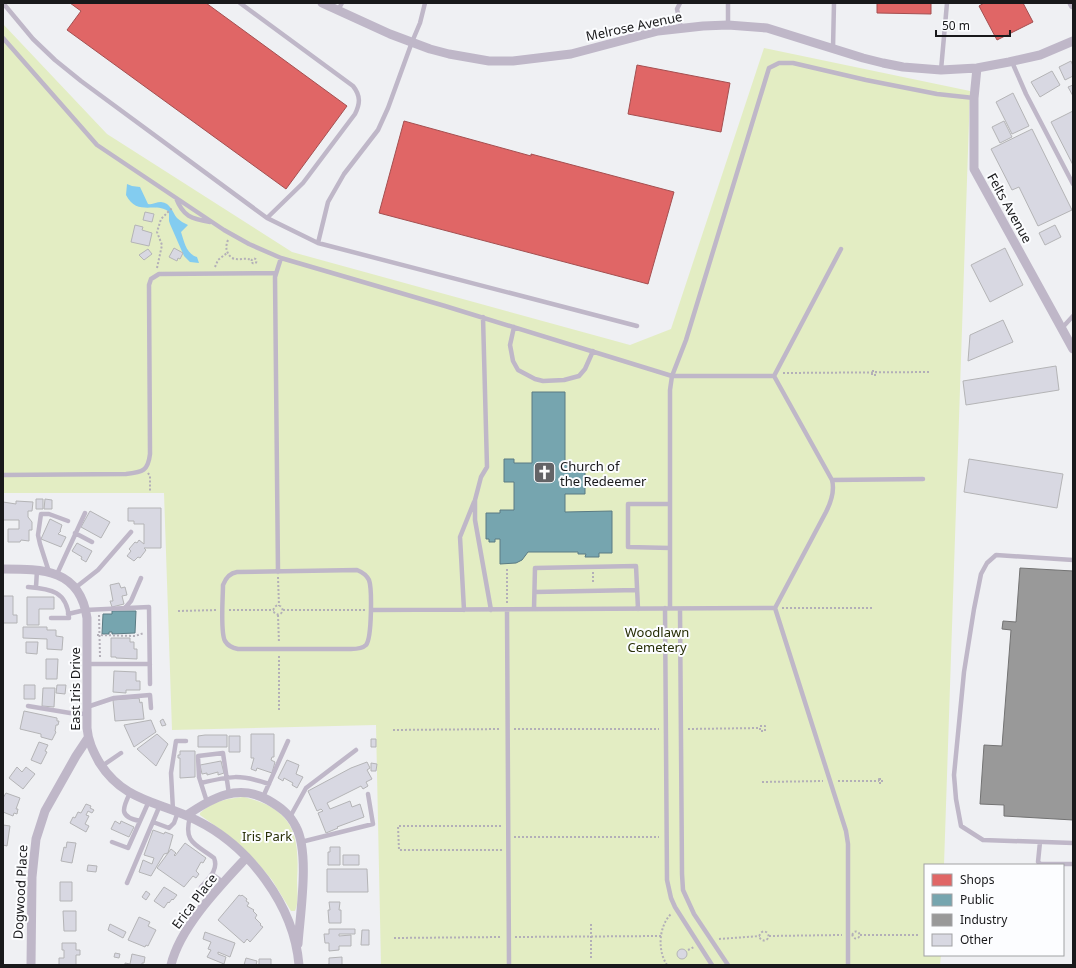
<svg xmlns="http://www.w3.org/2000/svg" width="1076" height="968" font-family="'Noto Sans',sans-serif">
<rect width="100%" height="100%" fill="#eff0f3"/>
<!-- green -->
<path fill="#e3edc3" d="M3,24L107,134L292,252L630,345L671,329L764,48L970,91L944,865H925V955H941L940,965H381L376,725L172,730L164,493H3Z
M244,797C293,809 300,834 297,880C297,890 299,902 295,911H291L272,880L256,861L228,835L200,815V813C211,802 228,798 244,797Z"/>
<!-- water -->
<path fill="#83ccf0" d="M127,184L132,186L140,187L148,204C153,205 156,202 161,202C171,203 172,212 177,218C180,221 184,223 188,225L181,232C184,241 186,254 197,257L199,263L190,262L184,256L170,224L169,221V212C155,201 137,217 126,195Z"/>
<!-- shops -->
<path fill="#e06666" stroke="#a44f50" d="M70,3H206L347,106L286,189L67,30L81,11Z
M877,3H931V14L877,13Z
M984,3H1023L1033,22L997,40L979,6Z
M637,65L730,83L721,132L628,114Z
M404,121L531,156V154L674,192L648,284L379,213Z"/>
<!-- public -->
<path fill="#76a5af" stroke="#5a7b83" d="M532,392H565V465L585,464V494H565V512L612,511V553H599V557H585L586,554H578V552H528L522,560L516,563L500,564V539H495V542H489V539H486V513H500V510H514V482H504V459H514V463H532Z
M112,611H136L135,633L112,634V632H109V634H102L103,614H112Z"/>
<!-- industry -->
<path fill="#999" stroke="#737373" d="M1020,568L1073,571V820L1004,816V805L980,804L984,745L1002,746L1011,630L1002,629L1003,621L1016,622Z"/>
<!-- building -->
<path fill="#d8d8e2" stroke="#b4b4b6" d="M1071,61L1073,66V76L1065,80L1059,67Z
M1052,71L1060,85L1040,97L1031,82Z
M1073,85V96L1068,87Z
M1013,93L1029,126L1012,134L996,102Z
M1073,111V165L1051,122Z
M1004,121L1012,137L1000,143L992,127Z
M1032,129L1072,210L1038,226L1019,187L1012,190L991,149Z
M145,212L154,214L152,222L143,220Z
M135,225L143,227L142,230L152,233L149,246L131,242Z
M1055,225L1061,237L1045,245L1039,233Z
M174,248L183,253L180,259L178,258L177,261L169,257Z
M1005,248L1023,285L990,302L971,265Z
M148,249L152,254L144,260L139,255Z
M1003,320L1013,342L968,361L970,335Z
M1056,366L1059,390L966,405L963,381Z
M969,459L1063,474L1057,508L964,492Z
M36,499H43V509H36Z
M45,499L52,500V509H44Z
M16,501L33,502L32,511H28V517L32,522V530H29V541L21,540L20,542H8V529H19V520H3V502L16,504Z
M128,508H161V548H144L146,550L140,558L138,557L134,561L127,556L131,551L129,549L135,542L137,543L139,540L144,544V524H134V521H128Z
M90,511L110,522L101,538L81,527Z
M50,519L62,525L60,531H61L58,534L66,537L61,547L41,539Z
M77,543L92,551L86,562L81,559L82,557L72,551Z
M119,583L121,588L125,587L127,595L122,596L124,604L112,607L110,601H113L110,585Z
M3,593V596H13V615H17V623H3Z
M27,597H54V609H39V625H27Z
M23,627H47V630H56V636L63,637L62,650L47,649V639L23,638Z
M111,638H130V642H134V649H137V659L116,658V657H111Z
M26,642H38L37,654L26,653Z
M46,659H58L57,679H46Z
M114,671L136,672V681H140V690H126V693L113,692Z
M24,685H35V699H24Z
M57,685H66L65,694L56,693Z
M43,688H55L54,707L42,706Z
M139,698L140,703L142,702L144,719L115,721L113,700Z
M24,711L57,718V721H59L58,725H56L55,731L56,732L52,740L41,737V734L20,729Z
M163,719L166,725L162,726L160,721Z
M151,720L156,732L134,747L124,725Z
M157,734L168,744L156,766L137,749Z
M251,734H274V757H272L271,760L275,762L272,773L257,768L256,771L251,769L254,758H251Z
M205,735H227V747H198V736Z
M229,736H240V752H229Z
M371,739H376V747H371Z
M39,742L48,745L45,751L47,752L41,764L31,760Z
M180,751H195V777L180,778V758H178V755H180Z
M287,760L299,765L296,774L303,777L297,788L292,785L293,783L284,778L283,781L278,778Z
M221,761L224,773L218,775V772L207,775V773L202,774L200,765Z
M367,762L370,768L367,770L372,779L366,782L368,786L363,789L361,786L327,803L330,809L350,801L352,807L360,804L364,817L337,827L338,828L326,833L318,813L323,811L321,809L317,811L308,791L351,768Z
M371,763L377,764L376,771H371Z
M17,767L22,772L26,767L35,774L23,789L9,778Z
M6,793L20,798L16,809H18L17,814L14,813L13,816L3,812V798Z
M86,804L91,806L90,808L94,810L92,813L88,811L86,815L89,816L85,824L89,826L86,832L70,823L73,817L75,818L78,812L81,813Z
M115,821L120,824L121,821L134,827L129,837L111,829Z
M3,825L10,826L7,846L3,845Z
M153,830L164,834L165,832L173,835L168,853L164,854L151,876L139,872L143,860L152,864L154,858L144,855Z
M67,842L76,843L72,863L61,861L64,847L66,848Z
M185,843L206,858L203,863L201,862L196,871L199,874L196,878L193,876L184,887L157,868L171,849L176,853L174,855L175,856Z
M330,847H340V865H328V852H330Z
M343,855H359V865H343Z
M88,865L97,866L96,872L87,871Z
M327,869H367L368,892H327Z
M60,882H72V901H60Z
M164,887L177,895L173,900L172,899L169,903L168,902L164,908L154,901Z
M146,891L150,894L146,900L142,897Z
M239,895L241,896L242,895L247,899L246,901L249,903L247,906L254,910L253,911L257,915L255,918L261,924L260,925L263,927L250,942L247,939L244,943L218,920Z
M329,902H340L339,910H341V923H329L328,910H330Z
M63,911H76V931H64Z
M139,917L150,922L148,926L156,930L148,946L146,945L145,947L128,940Z
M110,924L126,932L123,938L108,930Z
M329,929H355V934H339V936L351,935V946H339V950L329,951V943H325L324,934H329Z
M362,930H369V945H361Z
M205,932L235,943L230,957L218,952V954L226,957L224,964L207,957L211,950L208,949L211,942L203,939Z
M62,943H76V950H80V955H76V965H59V958H64V950H62Z
M677 954a5 5 0 1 1 10 0a5 5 0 1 1-10 0Z
M115,953L120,954L119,958L114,957Z
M132,954L145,957L144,963H142V965H125V963L130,964Z
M342,957V965H327L329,964V958Z
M246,958L257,961L256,965H244Z
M259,959H271V965H259Z"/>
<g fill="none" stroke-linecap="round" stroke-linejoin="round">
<!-- path -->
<path stroke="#b3afb8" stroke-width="2" stroke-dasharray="2 2" stroke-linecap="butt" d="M228,240C225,247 226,253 232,258C239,261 245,257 252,260
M251.5 261a2.5 2.5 0 1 1 5 0a2.5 2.5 0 1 1-5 0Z
M215,267L218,260L227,253
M157,268L162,245L157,232L161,219L173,207
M872,371H876V375H872Z
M783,373L930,372
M148,473L150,476V492
M507,569V604
M593,572V584
M278,577L279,606
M273.5 610a4.5 4.5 0 1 1 9 0a4.5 4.5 0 1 1-9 0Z
M782,608H872
M229,610H274
M283,610H365
M178,611L217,610
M99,615L100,657
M278,615L279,643
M97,635L135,636L144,633
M279,656V710
M760,726H765V731H760Z
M514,729H659
M688,729L760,728
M393,730L501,729
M879,779H882V783H879Z
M838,781H879
M762,782L823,781
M501,826H398L399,850H502
M514,837H659
M759.5 936a4.5 4.5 0 1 1 9 0a4.5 4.5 0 1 1-9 0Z
M852.5 935a3.5 3.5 0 1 1 7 0a3.5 3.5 0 1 1-7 0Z
M860,935H920
M769,936L842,935
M515,937L661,936
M394,938L502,937
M719,939L760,936
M688,950L694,947
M591,958V924
M667,965C657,950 659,926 671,914"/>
<!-- lane -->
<path stroke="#bfb7c8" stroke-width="4.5" d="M3,3L33,39L55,60L81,81L267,218L318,243
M240,3L353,86C361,96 360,104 355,114L303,183L267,218
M425,3L420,23L412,42L388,108L378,130L344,174L328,202L318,243L637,326
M680,3L677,9L681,28
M338,10L342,3
M728,25V3
M3,38L97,145L224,230L249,244L281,258L445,306L672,376H774L841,249
M833,48L834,3
M1012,62L1026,94L1073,184
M941,70L947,3
M176,198C183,216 191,219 210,222
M483,317L487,467L481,477L475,500V520L491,610
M514,327L510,345L513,361L518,370L535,379L543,381L564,380L579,376L585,369L593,351
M1062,328L1073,316
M774,376L832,480C835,491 831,502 826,512L775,608
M3,475L126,474C143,472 148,471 150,454L149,285L151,279L159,274L276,273
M832,480L923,479
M75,533L92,542
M670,548L628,547V504H670
M1073,560L996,555L987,563L981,574L974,609L964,672L954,775L956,799L961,826L983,840L1073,843
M357,570C362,572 366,574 369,580C372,588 372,638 366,645C362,649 356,649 351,649H238C232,648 228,646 225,641C220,632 223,597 223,585C226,577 230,573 237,572Z
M49,572L40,544L38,535L41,514H49L68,521
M278,572L275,277L281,258
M57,574L85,513
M28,587C51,589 67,591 69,618H51
M36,587L37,570
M75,588L98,570L131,532
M535,592L637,590
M125,608L131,601L141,578
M665,608L667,880L671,898L675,907L712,965
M670,608V390L672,376L686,340L769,68L779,63H793L866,80L937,94L974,98
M534,609L535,568L636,566L638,609
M680,609L682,874L683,890L694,914L728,965
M371,610L775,608L846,831L848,844V965
M464,610L460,537L474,502
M507,610L509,965
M68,614L85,610L149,607L150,684
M87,664H150
M28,706L70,713L86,714
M87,707L114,698L150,695L151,708
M102,766L121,753
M201,783C230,776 240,774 269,784
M130,793C122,809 119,817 140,821
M263,797L288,741
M207,802L199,777L198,756L223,753L229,794
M173,810L171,773L176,741H186
M190,817C183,843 196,844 214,858C219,870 208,879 201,887L212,896
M290,817L306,788L356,750
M153,822L169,828L174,823L178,812
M112,842L128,848L149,801
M301,842L373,824L368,794
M1040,842L1038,862L1041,864H1073
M212,874L223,882
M127,883L160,805"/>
<!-- street -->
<path stroke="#bfb7c8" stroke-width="9" d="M322,3L390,34L430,49L449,54L489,61H513L571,54L658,31L703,26L728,25L767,28L863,58L883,63L903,67L941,70L977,68L1009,62L1040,55L1073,41
M1072,3L1073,5
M977,68L974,98V169L1073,349
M3,569C43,569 80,569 87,618V728C88,741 93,751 99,762C124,802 158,801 196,820C249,846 294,905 299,965
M187,815C212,798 238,783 268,800C280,807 290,814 296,827C310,853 300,914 298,944
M31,965L32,877L36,839L45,811L76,756L88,738
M171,965C180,927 220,886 246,858"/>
</g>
<!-- icons -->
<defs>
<symbol id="church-square" viewBox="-11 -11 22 22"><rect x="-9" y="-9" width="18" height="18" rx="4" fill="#646467" stroke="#fcfdff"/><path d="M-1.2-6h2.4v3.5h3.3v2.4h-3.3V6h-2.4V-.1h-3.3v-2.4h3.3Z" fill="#fff"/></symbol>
</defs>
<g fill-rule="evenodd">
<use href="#church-square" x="532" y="460" width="25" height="25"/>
</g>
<g text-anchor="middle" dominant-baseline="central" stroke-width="4" stroke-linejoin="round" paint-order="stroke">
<!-- street labels -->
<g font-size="13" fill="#19191b" stroke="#fcfdff">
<text transform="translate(634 26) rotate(-12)">Melrose Avenue</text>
<text transform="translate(1010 208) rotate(61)">Felts Avenue</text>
<text transform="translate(75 689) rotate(-90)">East Iris Drive</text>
<text transform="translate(20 892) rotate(-87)">Dogwood Place</text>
<text transform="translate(194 901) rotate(-53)">Erica Place</text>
</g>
<!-- poi labels -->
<g font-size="13" fill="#19191b" stroke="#fcfdff" text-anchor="start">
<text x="560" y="466">Church of<tspan x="560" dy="15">the Redeemer</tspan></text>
</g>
<!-- park labels -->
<g font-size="13" fill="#272e06" stroke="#fcfdff">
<text x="657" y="632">Woodlawn<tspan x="657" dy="15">Cemetery</tspan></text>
<text x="267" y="836">Iris Park</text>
</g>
</g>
<!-- border -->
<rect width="1076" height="968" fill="none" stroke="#19191b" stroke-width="8"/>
<!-- legend -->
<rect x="924" y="864" width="140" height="92" fill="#fcfdff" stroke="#a1a2a4"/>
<rect x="932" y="874" width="20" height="12" fill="#e06666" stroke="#a1a2a4"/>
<text x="960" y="884" font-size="12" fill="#19191b">Shops</text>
<rect x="932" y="894" width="20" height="12" fill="#76a5af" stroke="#a1a2a4"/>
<text x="960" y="904" font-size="12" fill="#19191b">Public</text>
<rect x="932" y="914" width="20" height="12" fill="#999999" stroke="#a1a2a4"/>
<text x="960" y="924" font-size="12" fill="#19191b">Industry</text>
<rect x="932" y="934" width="20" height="12" fill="#d8d8e2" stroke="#a1a2a4"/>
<text x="960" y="944" font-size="12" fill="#19191b">Other</text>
<!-- scale -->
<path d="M936 30v6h74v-6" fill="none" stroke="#19191b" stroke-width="2"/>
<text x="942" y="30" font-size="12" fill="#19191b" stroke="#fcfdff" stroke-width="3" paint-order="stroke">50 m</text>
</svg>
